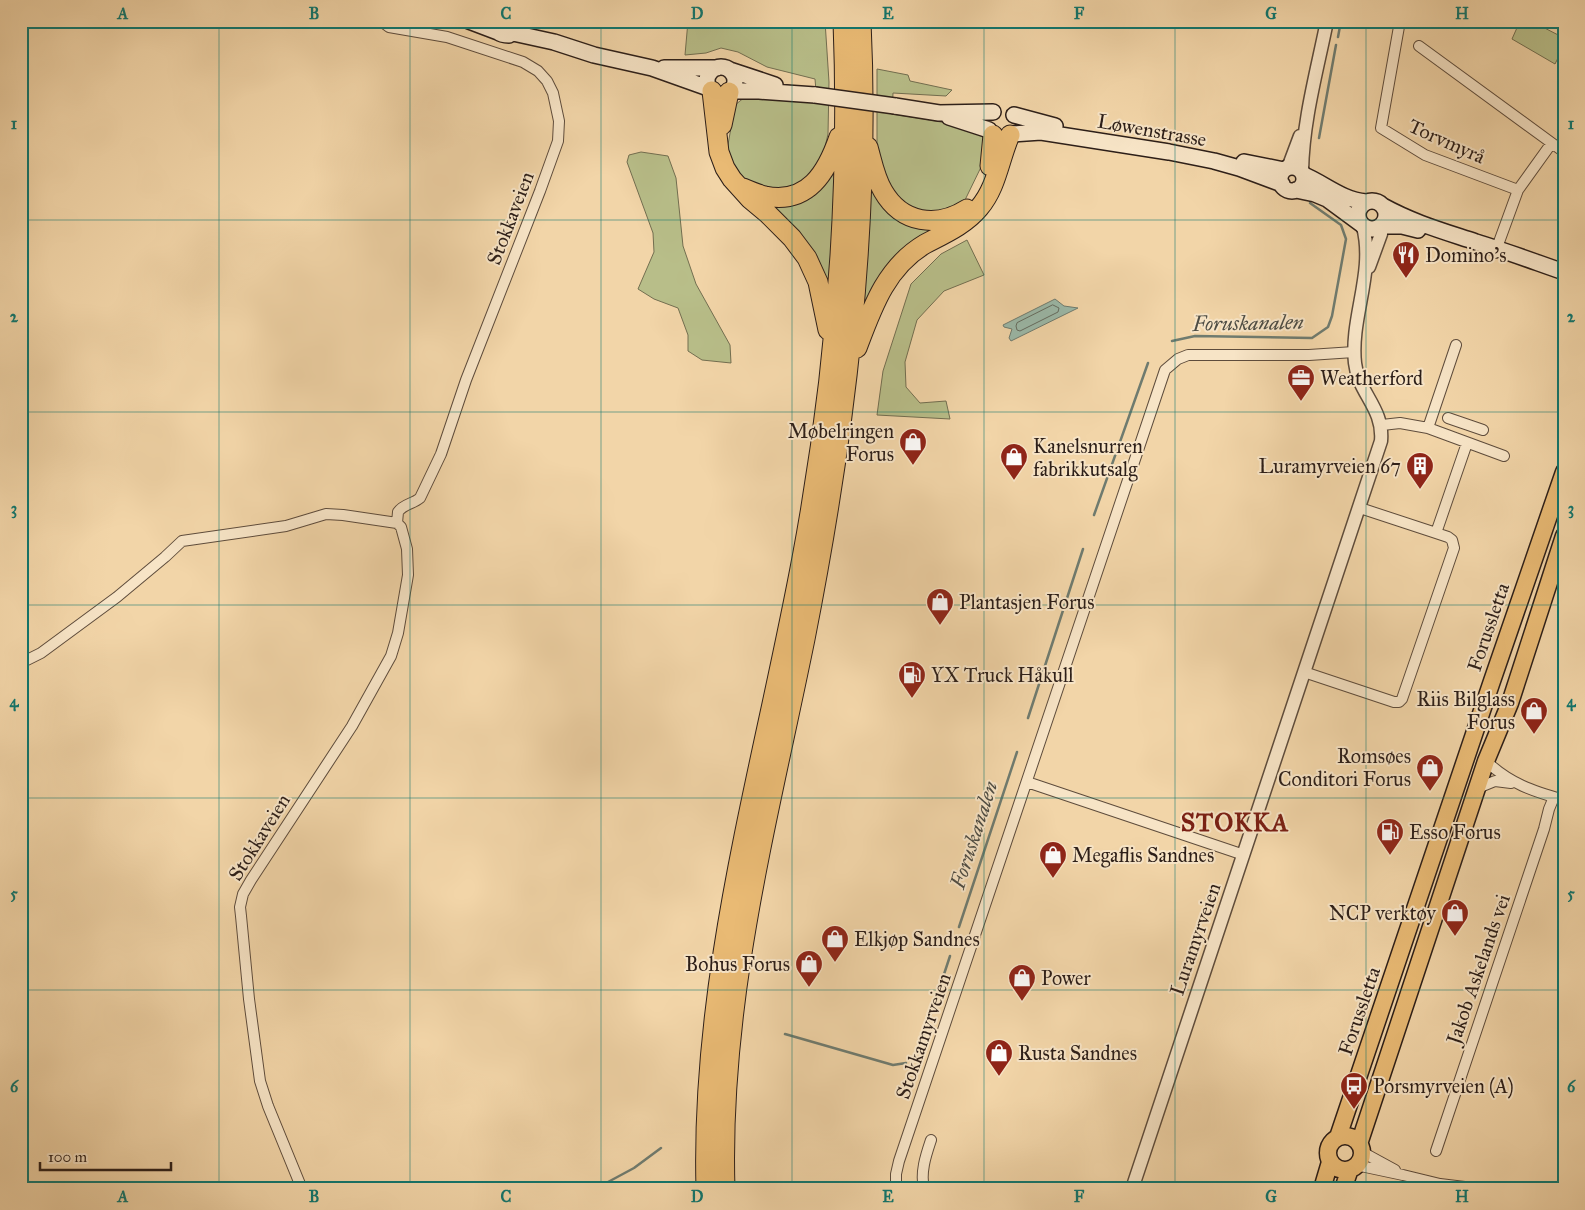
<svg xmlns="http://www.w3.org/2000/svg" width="1585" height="1210" font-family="'IM FELL Great Primer',serif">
<rect width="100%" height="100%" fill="#f2d5a8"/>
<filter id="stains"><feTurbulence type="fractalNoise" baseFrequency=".004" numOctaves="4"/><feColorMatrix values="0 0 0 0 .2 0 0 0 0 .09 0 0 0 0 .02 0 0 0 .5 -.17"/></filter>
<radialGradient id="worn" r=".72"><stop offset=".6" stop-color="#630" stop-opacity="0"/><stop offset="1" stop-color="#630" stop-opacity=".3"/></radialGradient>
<!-- green -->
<path fill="#b8be89" stroke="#726e50" d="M688,21H825L829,82L828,134L822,160L799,185L775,191L737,176L726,156L735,105L745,97L817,103L815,79L767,67L738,52L721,48L706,53L685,55Z
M1520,21H1531L1564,38V46L1555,64L1512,39Z
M877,69L908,75L910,81L952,90L946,96L893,93L892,114C921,119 960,122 984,138L983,163L965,200L961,205L929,215L906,207L882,177L877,150Z
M641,152L668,156L676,178L683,246L696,284L730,345L731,363L702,360L688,351V335L678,308L654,299L638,289L654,252L653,233L627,162L629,155Z
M835,168L829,291L760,199Z
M866,171L883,202L944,223L860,315Z
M967,240L984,275L944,291L917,320L905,362L906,387L920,403L946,401L950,419L877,415L883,371L911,284L941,254Z"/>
<!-- water -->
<path fill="#9bb9a9" stroke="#6f7b6f" d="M1055,299L1064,306L1078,308L1011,341L1009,338L1012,329L1004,327L1003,325Z"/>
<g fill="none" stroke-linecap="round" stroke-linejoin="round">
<!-- shore -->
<path stroke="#646c60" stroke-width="1" d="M1053,305L1059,308L1058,312L1020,331L1017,330L1016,326L1017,323Z"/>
<!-- stream -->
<path stroke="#6f7b6f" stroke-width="2.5" d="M1338,37L1341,21
M1319,138L1336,45
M1172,341L1195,336L1312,338L1328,327L1332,316L1346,239L1341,225L1310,203
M1094,515L1148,363
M1028,718L1083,549
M959,927L1017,752
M785,1034L893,1065L906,1063
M924,1035L950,956
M595,1189L634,1168L661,1148"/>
<defs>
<path id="minor" d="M1400,21L1381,128L1425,155L1518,190
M1419,46L1564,152
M1495,253L1518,190L1551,144
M1448,418L1483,430
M1382,425L1400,423L1428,428L1504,456
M1428,428L1456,345
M1360,508L1436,533L1467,443
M21,663L41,653L117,597L165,557L182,541L286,526L326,514L343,515L397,523
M1304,672L1394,702H1399L1402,699L1454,548L1452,540L1448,537L1436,533
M1486,761C1510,784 1533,791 1564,800
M1027,782L1244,855
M1478,788L1495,781L1511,783
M1436,1151L1544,829L1549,809L1554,797
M1362,1152L1395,1170
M1356,1165L1403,1175L1440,1184L1481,1189
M302,1189L268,1106L260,1081L249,999L241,916L240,907L243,894L251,880L352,726L391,656L398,633L408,575L407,549L401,527L397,523L398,512C403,504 413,504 420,498L441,454L466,380L540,191L558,141L559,121L553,93L547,81L538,71L523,62L447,37L389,27L381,21
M896,1189V1174L899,1161L1165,370L1178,359L1188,355H1309L1354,352
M924,1189C920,1172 926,1155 931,1140"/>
<path id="tertiary" d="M1288,168L1300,136
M1302,171C1303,120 1317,71 1327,21
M1369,267L1381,234V226
M1132,1189L1381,441C1384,408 1358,393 1355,363C1350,318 1375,272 1363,227"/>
<path id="secondary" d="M469,21L498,32
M493,21C493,31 500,35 509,35L517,29L519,21
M513,33L554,42L594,55L652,68L711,89
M707 81a14 14 0 1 1 28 0a14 14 0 1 1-28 0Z
M664,68H717
M730,70L775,85
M731,91H759L815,95
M895,106L939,113L993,112
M1014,115L1055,126
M949,117L989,130
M1012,134L1041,132L1169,152L1214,161L1239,168L1282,184
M1244,162L1284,170
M1280 179a12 12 0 1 1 24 0a12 12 0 1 1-24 0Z
M1304,175C1325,184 1342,200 1366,202
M1296,190L1315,194L1327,199L1361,224
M1358 215a14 14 0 1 1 28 0a14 14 0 1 1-28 0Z
M1383,206C1414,223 1443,231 1476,242C1506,251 1535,262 1564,272
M1382,226H1402L1418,230"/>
<path id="primary" d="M1328 1153a17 17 0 1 1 34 0a17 17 0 1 1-34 0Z
M1338,1137L1492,681L1564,472
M1359,1144L1486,761L1510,703L1564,536
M1322,1189L1330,1162
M1343,1189L1350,1169"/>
<path id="motorway" d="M712,91L719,152L725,168L732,179L750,199L768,214L792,238L807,258L818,282L828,330
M722,125L729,92
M868,147C872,161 875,178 883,191C902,224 937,228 967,209
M990,166L993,135
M743,188C750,191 757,194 765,196C808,205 827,172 839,137
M857,348C872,308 886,267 925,244C944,234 965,225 979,208C997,187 999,160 1010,135
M706,1189C700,974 763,767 802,558C835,381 850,201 843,21
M725,1189C719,1001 768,821 805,639C845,436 871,229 861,21"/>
</defs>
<!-- minor casing -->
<use href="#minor" stroke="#5e4c3c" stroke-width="12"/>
<!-- tertiary casing -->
<use href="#tertiary" stroke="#5e4c3c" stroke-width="15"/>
<!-- secondary casing -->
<use href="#secondary" stroke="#2c1e18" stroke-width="18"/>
<!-- primary casing -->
<use href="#primary" stroke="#2c1e18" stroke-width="19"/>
<!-- motorway casing -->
<use href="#motorway" stroke="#2c1e18" stroke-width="21"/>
<!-- minor -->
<use href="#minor" stroke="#f7e4c6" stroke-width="10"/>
<!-- tertiary -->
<use href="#tertiary" stroke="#f7e4c6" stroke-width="12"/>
<!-- secondary -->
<use href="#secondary" stroke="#f7e4c6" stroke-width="15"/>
<!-- primary -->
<use href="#primary" stroke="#e9ba74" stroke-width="16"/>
<!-- motorway -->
<use href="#motorway" stroke="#e9ba74" stroke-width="19"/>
<defs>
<path id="secondary-bridge" d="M815,95L895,106"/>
</defs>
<!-- secondary-bridge casing -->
<use href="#secondary-bridge" stroke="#2c1e18" stroke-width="18" stroke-linecap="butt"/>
<!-- secondary-bridge -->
<use href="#secondary-bridge" stroke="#f7e4c6" stroke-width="15"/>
</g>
<!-- grid -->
<path fill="none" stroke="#0f766e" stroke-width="1" stroke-opacity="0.55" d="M219,21V1189M410,21V1189M601,21V1189M792,21V1189M984,21V1189M1175,21V1189M1366,21V1189M21,220H1564M21,412H1564M21,605H1564M21,798H1564M21,990H1564"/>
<!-- icons -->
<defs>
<symbol id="restaurant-pin" viewBox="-11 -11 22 30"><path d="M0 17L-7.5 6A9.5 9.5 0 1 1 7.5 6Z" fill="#8f2418" stroke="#f7e4c6"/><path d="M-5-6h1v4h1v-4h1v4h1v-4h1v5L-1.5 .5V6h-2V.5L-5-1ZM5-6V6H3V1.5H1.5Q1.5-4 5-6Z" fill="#fff"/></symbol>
<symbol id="office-pin" viewBox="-11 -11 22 30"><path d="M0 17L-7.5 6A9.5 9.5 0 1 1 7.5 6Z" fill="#8f2418" stroke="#f7e4c6"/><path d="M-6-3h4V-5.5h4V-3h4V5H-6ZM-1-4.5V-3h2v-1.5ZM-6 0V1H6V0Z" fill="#fff"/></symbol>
<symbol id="shop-pin" viewBox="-11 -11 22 30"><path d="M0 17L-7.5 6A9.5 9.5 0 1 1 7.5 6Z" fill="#8f2418" stroke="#f7e4c6"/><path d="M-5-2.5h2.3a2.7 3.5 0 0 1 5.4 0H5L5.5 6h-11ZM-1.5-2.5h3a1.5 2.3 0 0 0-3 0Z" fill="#fff"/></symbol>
<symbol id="building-pin" viewBox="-11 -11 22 30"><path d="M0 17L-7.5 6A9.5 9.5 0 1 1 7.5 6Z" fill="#8f2418" stroke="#f7e4c6"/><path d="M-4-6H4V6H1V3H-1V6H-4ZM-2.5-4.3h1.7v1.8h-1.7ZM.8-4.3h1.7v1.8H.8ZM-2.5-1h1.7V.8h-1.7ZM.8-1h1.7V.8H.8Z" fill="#fff"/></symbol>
<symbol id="fuel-pin" viewBox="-11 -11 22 30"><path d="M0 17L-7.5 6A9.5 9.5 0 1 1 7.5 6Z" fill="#8f2418" stroke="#f7e4c6"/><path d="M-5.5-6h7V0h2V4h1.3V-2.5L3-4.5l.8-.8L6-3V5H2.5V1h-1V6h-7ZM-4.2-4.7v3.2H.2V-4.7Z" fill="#fff"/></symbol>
<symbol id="bus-pin" viewBox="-11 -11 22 30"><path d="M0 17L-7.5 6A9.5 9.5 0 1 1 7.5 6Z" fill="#8f2418" stroke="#f7e4c6"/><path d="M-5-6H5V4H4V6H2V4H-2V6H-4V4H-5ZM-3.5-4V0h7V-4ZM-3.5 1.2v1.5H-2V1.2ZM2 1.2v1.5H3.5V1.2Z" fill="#fff"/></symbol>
</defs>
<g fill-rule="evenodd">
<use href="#restaurant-pin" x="1390" y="239" width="32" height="43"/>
<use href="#office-pin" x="1285" y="362" width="32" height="43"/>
<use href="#shop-pin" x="897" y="426" width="32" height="43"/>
<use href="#shop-pin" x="998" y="441" width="32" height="43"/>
<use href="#building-pin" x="1404" y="450" width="32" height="43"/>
<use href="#shop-pin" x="924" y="586" width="32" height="43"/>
<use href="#fuel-pin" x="896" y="659" width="32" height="43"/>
<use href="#shop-pin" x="1518" y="695" width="32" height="43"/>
<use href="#shop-pin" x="1414" y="752" width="32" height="43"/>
<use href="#fuel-pin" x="1374" y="816" width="32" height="43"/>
<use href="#shop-pin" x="1037" y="839" width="32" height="43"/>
<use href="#shop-pin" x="1439" y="897" width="32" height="43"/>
<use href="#shop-pin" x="819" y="923" width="32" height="43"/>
<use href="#shop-pin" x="793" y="948" width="32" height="43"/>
<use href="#shop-pin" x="1006" y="962" width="32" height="43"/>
<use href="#shop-pin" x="983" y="1037" width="32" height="43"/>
<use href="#bus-pin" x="1338" y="1070" width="32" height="43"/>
</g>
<g text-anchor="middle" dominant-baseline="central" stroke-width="4" stroke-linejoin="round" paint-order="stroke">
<!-- street labels -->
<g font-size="20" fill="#2c1e18" stroke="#f7e4c6">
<text transform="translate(1152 130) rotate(10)">Løwenstrasse</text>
<text transform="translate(1447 141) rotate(24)">Torvmyrå</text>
<text transform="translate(510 218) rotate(-69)">Stokkaveien</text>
<text transform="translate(1488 627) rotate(-71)">Forussletta</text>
<text transform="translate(259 837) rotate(-58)">Stokkaveien</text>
<text transform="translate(1195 939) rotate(-71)">Luramyrveien</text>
<text transform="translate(1478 969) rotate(-71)">Jakob Askelands vei</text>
<text transform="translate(1359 1011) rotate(-71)">Forussletta</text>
<text transform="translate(923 1036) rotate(-71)">Stokkamyrveien</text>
</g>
<!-- poi labels -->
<g font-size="20" fill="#2c1e18" stroke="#f7e4c6" text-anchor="start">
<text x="1425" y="255">Domino's</text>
<text x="1320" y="378">Weatherford</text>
<text x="894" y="431" text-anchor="end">Møbelringen<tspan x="894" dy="23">Forus</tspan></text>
<text x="1033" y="446">Kanelsnurren<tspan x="1033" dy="23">fabrikkutsalg</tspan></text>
<text x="1401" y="466" text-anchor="end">Luramyrveien 67</text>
<text x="959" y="602">Plantasjen Forus</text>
<text x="931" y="675">YX Truck Håkull</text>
<text x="1515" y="699" text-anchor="end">Riis Bilglass<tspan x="1515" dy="23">Forus</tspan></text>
<text x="1411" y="756" text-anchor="end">Romsøes<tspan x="1411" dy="23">Conditori Forus</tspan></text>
<text x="1409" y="832">Esso Forus</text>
<text x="1072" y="855">Megaflis Sandnes</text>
<text x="1436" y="913" text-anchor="end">NCP verktøy</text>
<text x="854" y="939">Elkjøp Sandnes</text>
<text x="790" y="964" text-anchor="end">Bohus Forus</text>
<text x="1041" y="978">Power</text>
<text x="1018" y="1053">Rusta Sandnes</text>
<text x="1373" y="1086">Porsmyrveien (A)</text>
</g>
<!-- water labels -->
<g font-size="21" font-style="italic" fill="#4d4c44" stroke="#f7e4c6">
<text transform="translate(1248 323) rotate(-1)">Foruskanalen</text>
<text transform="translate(974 835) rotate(-72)">Foruskanalen</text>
</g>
<!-- district labels -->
<g font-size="25" font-weight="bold" letter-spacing="1" fill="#7a1f14" stroke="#f7e4c6">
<text x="1235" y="822">STOKKA</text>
</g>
</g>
<!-- margin -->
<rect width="1585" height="1210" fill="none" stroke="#f2d5a8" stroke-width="55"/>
<!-- scale -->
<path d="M40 1162v8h131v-8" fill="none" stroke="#2c1e18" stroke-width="2.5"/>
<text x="48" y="1162" font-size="15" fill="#2c1e18" stroke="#f7e4c6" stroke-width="4" paint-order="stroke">100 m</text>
<rect x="28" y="28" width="1530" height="1154" fill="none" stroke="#0f766e" stroke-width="2"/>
<g font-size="16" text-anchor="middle" font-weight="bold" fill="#0f766e">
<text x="123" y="19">A</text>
<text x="314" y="19">B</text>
<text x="506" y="19">C</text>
<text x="697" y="19">D</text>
<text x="888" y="19">E</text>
<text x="1079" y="19">F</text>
<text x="1271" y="19">G</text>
<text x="1462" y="19">H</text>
<text x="14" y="129">1</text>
<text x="1571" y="129">1</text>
<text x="14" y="322">2</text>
<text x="1571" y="322">2</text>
<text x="14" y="514">3</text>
<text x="1571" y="514">3</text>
<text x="14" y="707">4</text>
<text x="1571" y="707">4</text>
<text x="14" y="899">5</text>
<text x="1571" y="899">5</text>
<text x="14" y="1092">6</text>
<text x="1571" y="1092">6</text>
<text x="123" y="1202">A</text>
<text x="314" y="1202">B</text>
<text x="506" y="1202">C</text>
<text x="697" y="1202">D</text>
<text x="888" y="1202">E</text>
<text x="1079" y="1202">F</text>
<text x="1271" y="1202">G</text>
<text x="1462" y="1202">H</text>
</g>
<rect width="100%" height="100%" filter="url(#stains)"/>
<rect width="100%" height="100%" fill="url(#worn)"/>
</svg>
